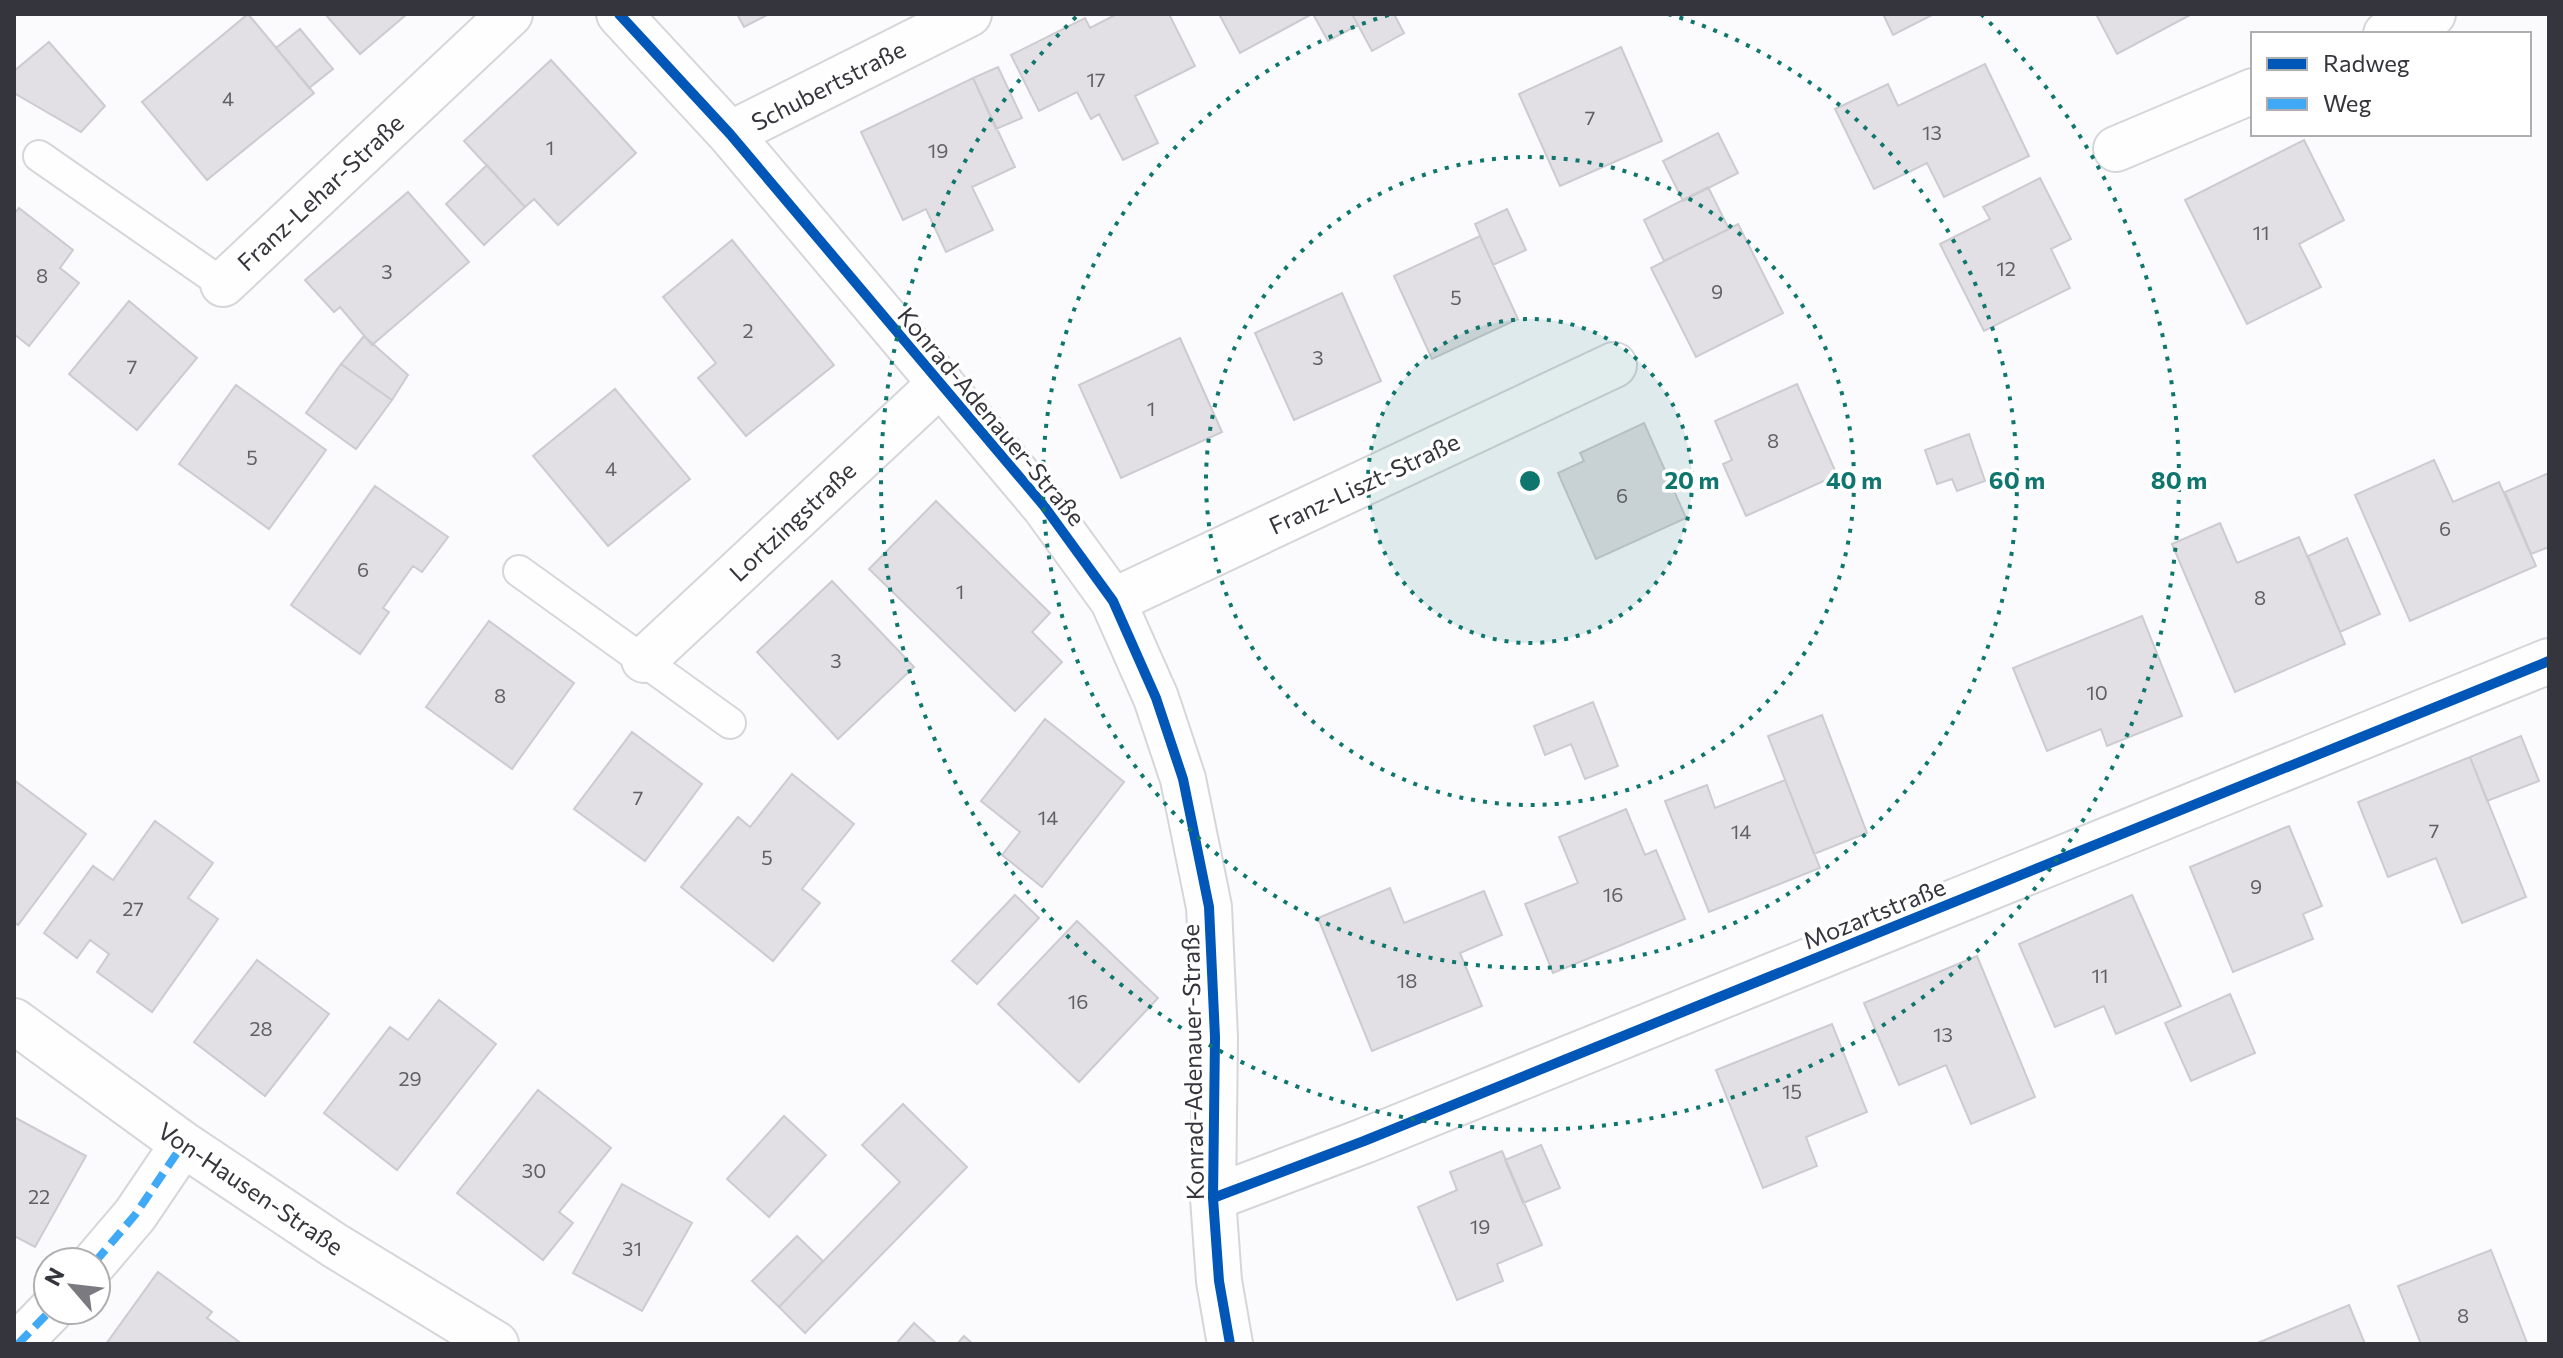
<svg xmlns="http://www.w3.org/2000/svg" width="2563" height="1358" font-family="Commissioner,sans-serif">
<rect width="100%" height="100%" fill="#fbfbfd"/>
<!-- building -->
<path fill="#e2e0e4" stroke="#cccbcf" stroke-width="2" d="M248,14L314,93L207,180L142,102Z
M325,14H407L360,54Z
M737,14H769L744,27Z
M1117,14H1169L1195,66L1135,96L1158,143L1123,160L1099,114L1091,119L1077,92L1039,111L1011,55L1085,18L1090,28Z
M1219,14H1312L1240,53Z
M1313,14H1352L1358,25L1328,41Z
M1352,14H1394L1404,33L1372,51Z
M1883,14H1934L1893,35Z
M2096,14H2192L2117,54Z
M300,29L333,69L309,88L276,48Z
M49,42L105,106L81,132L14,93V71Z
M1621,47L1662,141L1560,186L1519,94Z
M551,60L636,153L558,225L534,199L525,207L464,141Z
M1985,64L2029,156L1944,197L1927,163L1874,189L1835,109L1888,84L1898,106Z
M998,67L1022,118L996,129L973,78Z
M973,78L1015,167L972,187L993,230L946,252L926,209L903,220L861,132Z
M1718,133L1738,173L1683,201L1663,161Z
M2304,140L2344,220L2299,244L2321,287L2247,324L2185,200Z
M487,165L525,207L484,245L446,204Z
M2040,178L2071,239L2051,249L2070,288L1984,331L1940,244L1990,219L1983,207Z
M1708,187L1729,229L1664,261L1644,220Z
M408,192L469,262L372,345L340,307L334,312L305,280Z
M19,208L73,250L60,268L79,283L29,346L14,334V214Z
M1507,209L1526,250L1493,265L1475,224Z
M1738,224L1783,313L1696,357L1651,268Z
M1480,236L1518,319L1432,359L1394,276Z
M732,240L834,365L746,436L698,378L716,363L663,297Z
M1342,293L1381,381L1294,420L1255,333Z
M129,301L197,358L137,430L69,374Z
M364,336L408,375L392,400L341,364Z
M1180,338L1222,432L1121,478L1079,385Z
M341,364L392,400L356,449L306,413Z
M1797,384L1837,475L1746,516L1723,464L1732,460L1715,421Z
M236,385L326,450L269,529L179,464Z
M615,389L690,479L608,546L533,456Z
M1644,423L1686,518L1596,559L1558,473L1584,461L1580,453Z
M1969,434L1985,481L1957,491L1952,479L1937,484L1925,450Z
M2434,460L2453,502L2499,482L2536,566L2410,621L2355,495Z
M2549,473V547L2531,554L2505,492Z
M375,486L448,537L422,572L413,566L383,608L389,612L360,654L291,605Z
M936,501L1050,613L1032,632L1062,662L1015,711L869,569Z
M2220,523L2237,563L2299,537L2345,644L2235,692L2172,544Z
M2347,538L2380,614L2340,632L2308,556Z
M832,581L914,667L838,739L757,652Z
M2142,616L2182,716L2107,746L2101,729L2047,751L2013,668Z
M489,621L574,683L512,769L426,707Z
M1593,702L1618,766L1585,779L1571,744L1545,755L1534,726Z
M1822,715L1867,833L1814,854L1768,736Z
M1045,719L1124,782L1042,887L1002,855L1020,832L981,801Z
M632,732L702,784L645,861L574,809Z
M2521,736L2539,781L2487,801L2470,757Z
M2470,757L2526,897L2462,923L2436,858L2388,877L2358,802Z
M792,774L854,824L802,889L820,903L773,961L681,887L738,817L750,827Z
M14,780L86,834L18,925L14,922Z
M1785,780L1820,868L1709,912L1665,801L1707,785L1715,808Z
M1626,809L1645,855L1656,850L1685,919L1553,973L1525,904L1578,883L1559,837Z
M155,821L213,863L188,898L218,919L152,1012L97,972L109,954L90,940L77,958L44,933L93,866L113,880Z
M2289,826L2322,906L2303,914L2313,939L2233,972L2190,867Z
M1390,888L1404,923L1484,891L1502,935L1460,953L1482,1006L1372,1051L1318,918Z
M1015,895L1039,918L977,984L952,961Z
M2132,895L2181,1006L2116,1034L2104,1006L2055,1027L2019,944Z
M1077,921L1158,998L1079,1082L998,1004Z
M1977,956L2035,1097L1971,1124L1946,1065L1899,1085L1864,1003Z
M257,960L329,1014L265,1096L194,1042Z
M2230,994L2255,1053L2191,1081L2165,1023Z
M439,1000L496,1044L397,1170L324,1113L390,1027L408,1040Z
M1832,1024L1867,1112L1806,1137L1817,1166L1763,1188L1716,1070Z
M538,1090L611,1148L559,1212L573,1223L543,1260L457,1193Z
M903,1104L967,1167L805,1333L779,1307L900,1182L862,1145Z
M784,1116L826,1155L769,1217L727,1179Z
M14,1117L86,1156L35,1247L14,1236Z
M1541,1145L1560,1188L1523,1203L1505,1160Z
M1502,1151L1542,1245L1497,1264L1503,1281L1457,1300L1418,1207L1457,1190L1450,1172Z
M622,1184L692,1223L642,1311L573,1273Z
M797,1236L823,1261L779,1307L752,1281Z
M2491,1250L2527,1343L2421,1344L2398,1286Z
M158,1272L212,1312L207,1318L242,1344H106Z
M2349,1305L2365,1344H2255Z
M914,1323L937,1344H896Z
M964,1336L973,1344H957Z"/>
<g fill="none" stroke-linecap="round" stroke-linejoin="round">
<defs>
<path id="service" d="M39,156L223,284
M519,571L730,723"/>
<path id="minor" d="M619,14L730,134L1044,506L1113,601L1156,698L1183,779L1209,907L1215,1037L1213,1198L1219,1281L1230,1344
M2386,34L2433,14
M730,134L969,14
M2116,149L2253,91
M223,284L510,14
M1113,601L1614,365
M644,660L941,383
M14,1021L183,1144L334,1245L496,1344
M1213,1198L1364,1141L2549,661
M95,1262L135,1215L183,1144
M18,1344L51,1310"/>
</defs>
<!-- service casing -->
<use href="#service" stroke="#d6d6da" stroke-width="34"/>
<!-- minor casing -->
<use href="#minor" stroke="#d6d6da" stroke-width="48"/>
<!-- service -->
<use href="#service" stroke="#fefeff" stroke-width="30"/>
<!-- minor -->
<use href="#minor" stroke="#fefeff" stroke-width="44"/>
<!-- quiet -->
<path stroke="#3fa9f5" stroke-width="8" stroke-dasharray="16 8" stroke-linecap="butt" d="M95,1262L135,1215L183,1144
M18,1344L51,1310"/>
<defs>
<path id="cycleway" d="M619,14L730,134L1044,506L1113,601L1156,698L1183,779L1209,907L1215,1037L1213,1198L1219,1281L1230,1344
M1213,1198L1364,1141L2549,661"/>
</defs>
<!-- cycleway casing -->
<use href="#cycleway" stroke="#fff" stroke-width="15"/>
<!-- cycleway -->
<use href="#cycleway" stroke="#0057b8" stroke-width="10"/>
</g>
<!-- distance rings -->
<circle cx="1530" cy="481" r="162" fill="#0f766e" fill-opacity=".12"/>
<g fill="none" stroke="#0f766e" stroke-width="4" stroke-dasharray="4 8">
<circle cx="1530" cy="481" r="162"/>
<circle cx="1530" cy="481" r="324"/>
<path d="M1668 14A487 487 0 1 1 1392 14"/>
<path d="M1981 14A649 649 0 1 1 1079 14"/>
</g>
<g text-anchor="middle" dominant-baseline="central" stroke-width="7" stroke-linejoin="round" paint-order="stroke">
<!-- number labels -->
<g font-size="20" fill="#606067">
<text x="1096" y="79">17</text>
<text x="228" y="98">4</text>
<text x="1590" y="117">7</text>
<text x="1932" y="132">13</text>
<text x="550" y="147">1</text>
<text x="938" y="150">19</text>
<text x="2261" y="232">11</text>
<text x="2006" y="268">12</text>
<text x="387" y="271">3</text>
<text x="42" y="275">8</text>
<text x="1717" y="291">9</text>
<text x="1456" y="297">5</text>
<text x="748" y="330">2</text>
<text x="1318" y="357">3</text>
<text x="132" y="366">7</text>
<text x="1151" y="408">1</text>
<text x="1773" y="440">8</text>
<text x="252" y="457">5</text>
<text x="611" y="468">4</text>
<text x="1622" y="495">6</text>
<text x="2445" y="528">6</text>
<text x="363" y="569">6</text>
<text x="960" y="591">1</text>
<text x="2260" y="597">8</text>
<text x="836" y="660">3</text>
<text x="2097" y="692">10</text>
<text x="500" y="695">8</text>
<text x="638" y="797">7</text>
<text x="1048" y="817">14</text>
<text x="2434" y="830">7</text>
<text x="1741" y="831">14</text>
<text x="767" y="857">5</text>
<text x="2256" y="886">9</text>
<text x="1613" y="894">16</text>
<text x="133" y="908">27</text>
<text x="2100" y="975">11</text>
<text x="1407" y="980">18</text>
<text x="1078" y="1001">16</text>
<text x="261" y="1028">28</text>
<text x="1943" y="1034">13</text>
<text x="410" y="1078">29</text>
<text x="1792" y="1091">15</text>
<text x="534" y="1170">30</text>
<text x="39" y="1196">22</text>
<text x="1480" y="1226">19</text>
<text x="632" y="1248">31</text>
<text x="2463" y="1315">8</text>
</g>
<!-- street labels -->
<g font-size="24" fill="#35353d" stroke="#fff">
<text transform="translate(828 85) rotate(-27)">Schubertstraße</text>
<text transform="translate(320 192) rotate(-43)">Franz-Lehar-Straße</text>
<text transform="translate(992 416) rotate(50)">Konrad-Adenauer-Straße</text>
<text transform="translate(1364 483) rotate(-25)">Franz-Liszt-Straße</text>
<text transform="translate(792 521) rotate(-43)">Lortzingstraße</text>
<text transform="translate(1874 913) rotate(-22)">Mozartstraße</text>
<text transform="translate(1192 1062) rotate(-91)">Konrad-Adenauer-Straße</text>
<text transform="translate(251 1188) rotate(34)">Von-Hausen-Straße</text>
</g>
</g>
<circle cx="1530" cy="481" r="12" fill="#0f766e" stroke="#fff" stroke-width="4"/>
<g font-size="24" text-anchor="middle" font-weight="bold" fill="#0f766e" stroke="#fff" stroke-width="7" stroke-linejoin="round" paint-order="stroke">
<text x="1692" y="489">20 m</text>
<text x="1854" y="489">40 m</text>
<text x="2017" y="489">60 m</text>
<text x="2179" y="489">80 m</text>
</g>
<!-- border -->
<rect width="2563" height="1358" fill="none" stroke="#35353d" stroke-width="32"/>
<!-- legend -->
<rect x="2251" y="32" width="280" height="104" fill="#ffffff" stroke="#aeaeb1" stroke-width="2"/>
<rect x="2267" y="58" width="40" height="12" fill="#0057b8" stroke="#aeaeb1" stroke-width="2"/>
<text x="2323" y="72" font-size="24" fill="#35353d">Radweg</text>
<rect x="2267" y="98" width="40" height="12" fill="#3fa9f5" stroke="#aeaeb1" stroke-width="2"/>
<text x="2323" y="112" font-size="24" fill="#35353d">Weg</text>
<!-- north arrow -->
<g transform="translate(72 1286) rotate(298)"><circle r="38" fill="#ffffff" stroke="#aeaeb1" stroke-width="2"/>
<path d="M0-6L14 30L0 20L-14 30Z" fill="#7a7a80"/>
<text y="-12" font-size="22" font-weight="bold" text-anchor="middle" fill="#35353d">N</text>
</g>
</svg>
